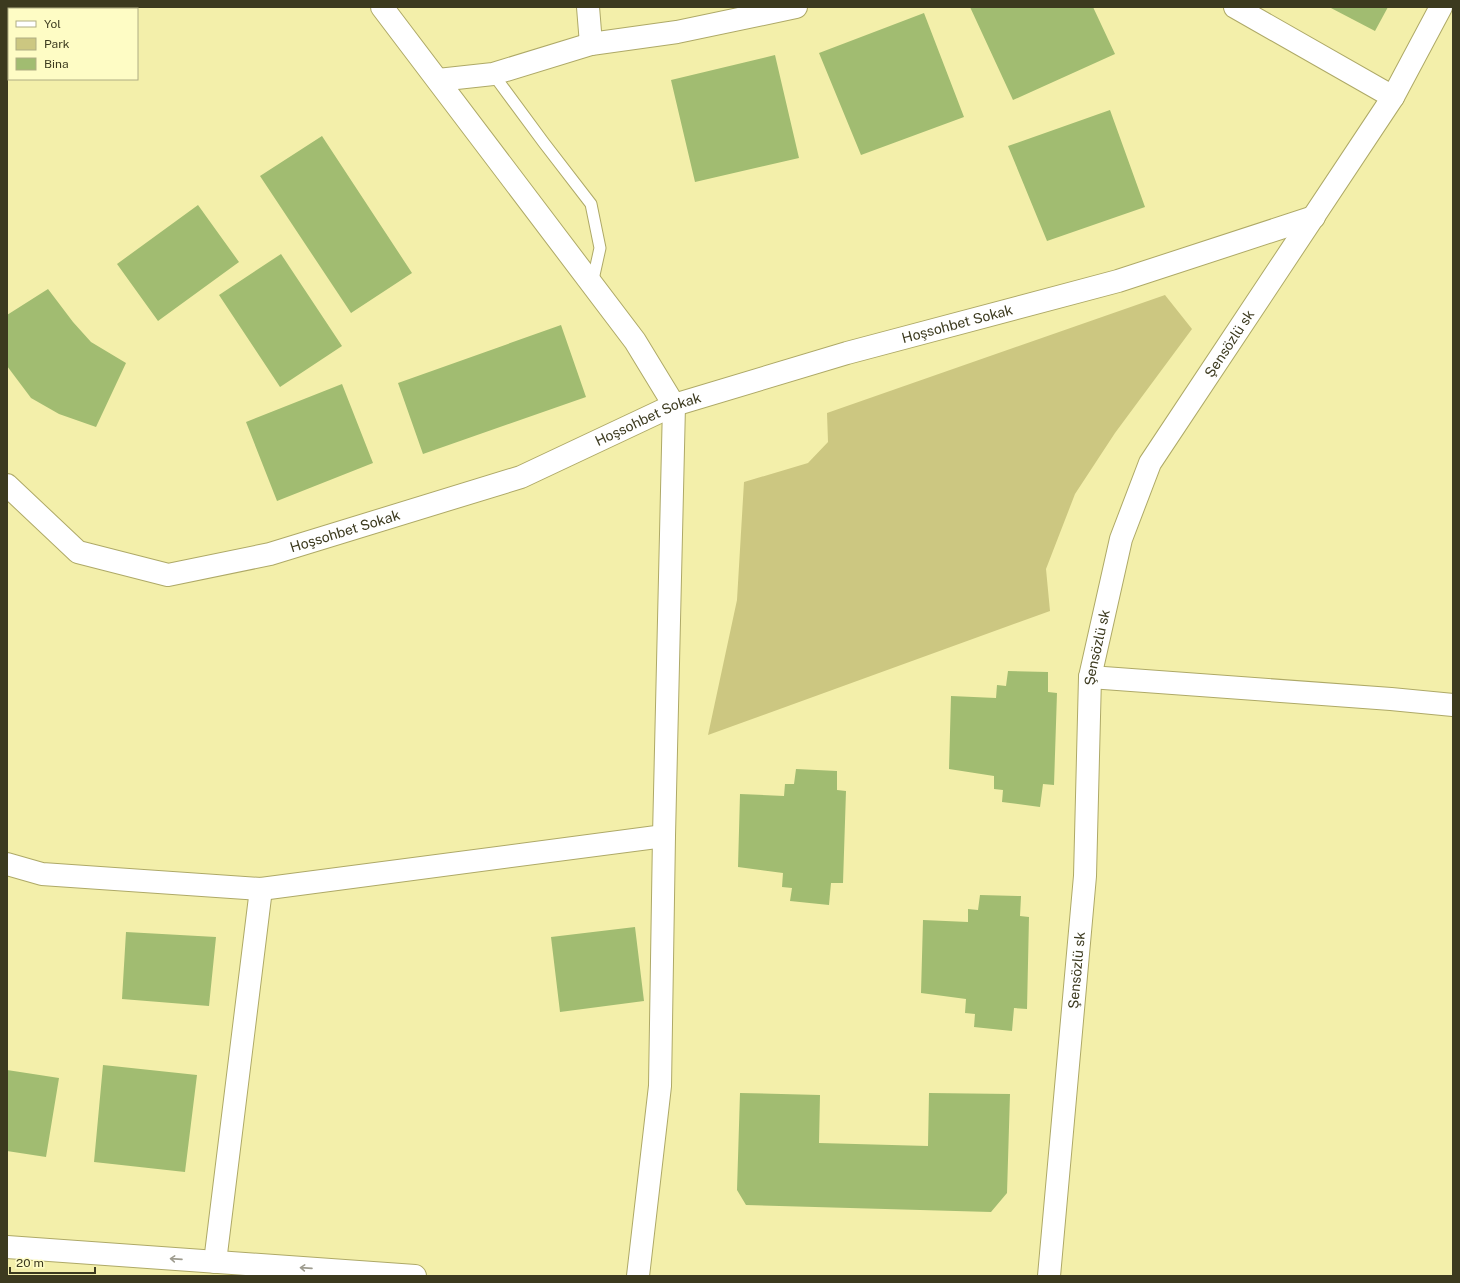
<svg xmlns="http://www.w3.org/2000/svg" width="1460" height="1283" font-family="'Public Sans',sans-serif">
<rect width="100%" height="100%" fill="#f3efaa"/>
<!-- green -->
<path fill="#ccc781" d="M1165,295L1192,329L1115,433L1075,494L1046,569L1050,611L708,735L737,600L744,482L808,463L828,442L827,413Z"/>
<!-- building -->
<path fill="#a1bc71" d="M970,7H1093L1115,54L1013,100Z
M1329,7H1388L1375,31Z
M924,13L964,117L861,155L819,53Z
M775,55L799,158L695,182L671,80Z
M1110,110L1145,207L1047,241L1008,146Z
M322,136L412,273L351,313L260,176Z
M198,205L239,262L158,321L117,264Z
M281,254L342,346L280,387L219,295Z
M48,289L73,322L91,342L126,363L96,427L59,414L31,398L7,366V315Z
M561,325L586,397L423,454L398,383Z
M342,384L373,463L277,501L246,422Z
M1008,671L1048,672V692L1057,693L1054,785L1043,784L1040,807L1002,802L1003,790L994,789V776L949,769L951,696L996,698L997,685L1006,686Z
M796,769L837,771V790L846,791L843,883H831L829,905L790,901L792,888L782,887L783,873L738,867L740,794L784,796L785,784H794Z
M980,895L1021,896L1020,916L1029,917L1027,1009L1014,1008L1012,1031L974,1027L975,1014L965,1013L966,999L921,993L923,920L968,922V909L978,910Z
M635,927L644,1001L560,1012L551,937Z
M126,932L216,937L209,1006L122,999Z
M103,1065L197,1075L185,1172L94,1162Z
M7,1070L59,1078L46,1157L7,1151Z
M740,1093L820,1095L819,1143L928,1146L929,1093L1010,1094L1007,1193L991,1212L746,1205L737,1190Z"/>
<g fill="none" stroke-linecap="round" stroke-linejoin="round">
<defs>
<path id="lane" d="M493,74L544,143L591,204L600,248L592,284"/>
<g id="street">
<path d="M588,7L591,44"/>
<path d="M1235,7L1393,97L1441,7"/>
<path d="M438,80L493,74L591,44L677,32L796,7"/>
<path id="s1" d="M7,485L78,552L168,575L270,554L521,477L674,405L847,353L1118,281L1314,217"/>
<path d="M1090,677L1391,699L1453,705"/>
<path d="M7,864L42,874L261,889L664,836L674,405L635,341L382,7"/>
<path d="M215,1262L261,889"/>
<path d="M638,1276L660,1086L664,836"/>
<path id="s2" d="M1049,1276L1085,876L1090,677L1121,539L1150,463L1393,97"/>
</g>
<path id="secondary" d="M7,1247L415,1276"/>
</defs>
<!-- lane casing -->
<use href="#lane" stroke="#aea967" stroke-width="13"/>
<!-- street casing -->
<use href="#street" stroke="#aea967" stroke-width="24"/>
<!-- secondary casing -->
<use href="#secondary" stroke="#aea967" stroke-width="24"/>
<!-- lane -->
<use href="#lane" stroke="#fff" stroke-width="11"/>
<!-- street -->
<use href="#street" stroke="#fff" stroke-width="22"/>
<!-- secondary -->
<use href="#secondary" stroke="#fff" stroke-width="22"/>
</g>
<!-- one-way arrows -->
<defs><path id="oneway-shaft" d="M-6 0H5M1.5-3L5.5 0L1.5 3" fill="none" stroke-width="1.6" stroke-linecap="round" stroke-linejoin="round"/></defs>
<g stroke="#9e9c8f">
<use href="#oneway-shaft" transform="translate(176 1259) rotate(-176)"/>
<use href="#oneway-shaft" transform="translate(306 1268) rotate(-176)"/>
</g>
<g text-anchor="middle" dominant-baseline="central" stroke-width="3" stroke-linejoin="round" paint-order="stroke">
<!-- street labels -->
<g font-size="14" fill="#3c3a1f" stroke="#fefcc5">
<text stroke="none"><textPath href="#s1" startOffset="1021">Hoşsohbet Sokak</textPath></text>
<text stroke="none"><textPath href="#s2" startOffset="967">Şensözlü sk</textPath></text>
<text stroke="none"><textPath href="#s1" startOffset="697">Hoşsohbet Sokak</textPath></text>
<text stroke="none"><textPath href="#s1" startOffset="373">Hoşsohbet Sokak</textPath></text>
<text stroke="none"><textPath href="#s2" startOffset="631">Şensözlü sk</textPath></text>
<text stroke="none"><textPath href="#s2" startOffset="307">Şensözlü sk</textPath></text>
</g>
</g>
<!-- border -->
<rect width="1460" height="1283" fill="none" stroke="#3c3a1f" stroke-width="16"/>
<!-- legend -->
<rect x="8" y="8" width="130" height="72" fill="#fefcc5" stroke="#b0ae83"/>
<rect x="16" y="21" width="20" height="6" fill="#ffffff" stroke="#b0ae83"/>
<text x="44" y="28" font-size="12" fill="#3c3a1f">Yol</text>
<rect x="16" y="38" width="20" height="12" fill="#ccc781" stroke="#b0ae83"/>
<text x="44" y="48" font-size="12" fill="#3c3a1f">Park</text>
<rect x="16" y="58" width="20" height="12" fill="#a1bc71" stroke="#b0ae83"/>
<text x="44" y="68" font-size="12" fill="#3c3a1f">Bina</text>
<!-- scale -->
<path d="M10 1267v6h85v-6" fill="none" stroke="#3c3a1f" stroke-width="2"/>
<text x="16" y="1267" font-size="12" fill="#3c3a1f" stroke="#fefcc5" stroke-width="3" paint-order="stroke">20 m</text>
</svg>
